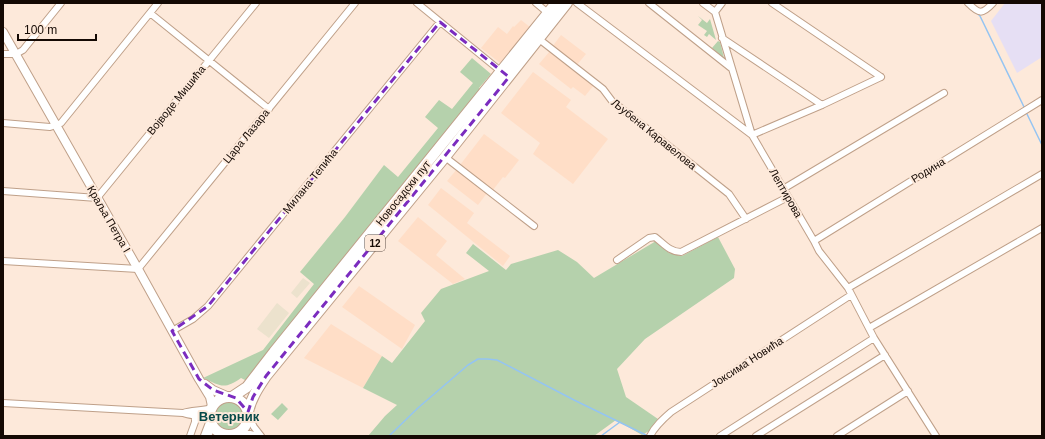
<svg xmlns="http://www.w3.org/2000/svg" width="1045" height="439" font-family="Arial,sans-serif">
<rect width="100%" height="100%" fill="#fde9da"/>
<!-- built -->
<path fill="#ffdec7" d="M521,20L530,27L500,63L481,48L498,27L507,34L513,26L514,27Z
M561,35L586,54L576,66L552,47Z
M550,51L594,85L585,96L573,87L571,89L539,64Z
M533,72L571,100L566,107L608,139L573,184L533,154L540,143L501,113Z
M484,134L519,160L505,178L503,177L493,190L460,165Z
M457,169L487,193L478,205L447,181Z
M441,188L474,213L467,223L510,256L503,266L428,205Z
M418,217L447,241L436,255L465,279L453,284L398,241Z
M359,286L415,325L402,349L342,307Z
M331,324L382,356L363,388L304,358Z"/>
<!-- industrial -->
<path fill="#ece2cd" d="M303,278L310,283L297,298L291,293Z
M277,303L289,313L269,338L257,329Z"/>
<!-- education -->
<path fill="#e6dff4" d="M1005,3H1042V57L1017,73L991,21Z"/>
<!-- green -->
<path fill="#b5d1ac" d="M698,16L707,23L710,19L716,40L709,34L707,37L704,35L707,31L698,25L702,20Z
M718,41L720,42L724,58L712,48Z
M472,58L491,74L479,88L481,90L247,381L241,378C224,390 221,386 203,378L263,350L314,284L300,272L345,217L384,165L398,177L438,128L425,117L439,100L452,109L473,83L460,72Z
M718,237L735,269L734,278L645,339L617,369L626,397L658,419L649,431L642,435L616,420L594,436H368L385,416L397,405L363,388L382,356L392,363L425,321L421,313L441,289L489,271L466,253L473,244L506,270L511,264L558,250L577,262L594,278L656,241L669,253L682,256Z
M214 416a15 15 0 1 1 30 0a15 15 0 1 1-30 0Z
M282,403L288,409L278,420L271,414Z"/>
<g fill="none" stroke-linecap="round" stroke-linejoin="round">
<!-- stream -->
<path stroke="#94c4f2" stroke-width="1.5" d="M978,14L980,16L1025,109
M1026,112L1042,145
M389,436L419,407L468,365L478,359H487L497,360L574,400L648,436
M601,436L620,422"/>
<defs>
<path id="minor" d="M417,3L503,73
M536,3L548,13
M577,3L752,135L814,241L819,251L848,288L874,338L936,436
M649,3L731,68
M703,3L715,12L752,135L822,105L881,77
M772,3L881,77
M968,3C979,14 982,15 993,3
M715,12L722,3
M150,13L269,109
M722,38L822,105
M539,39L603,89L612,101L729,194L746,219
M3,54H16L23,50L61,3
M3,123L50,127L56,125L61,123L158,3
M445,157L534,226
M783,189L944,93
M3,191L97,198L256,3
M814,241L1042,100
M617,260L649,238L655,237C664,244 670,252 681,252L788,197
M3,261L138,269L355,3
M848,288L1042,174
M869,328L1042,228
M172,331L193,319L208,306L440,22
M3,403L183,413C192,416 201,416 210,420
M183,413C192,410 202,411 211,408
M248,416L254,427L261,436
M236,434H250L257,436
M190,436L195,422V416
M650,436C655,426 663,419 671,412L851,295
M720,436L874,338
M756,436L885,355
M837,436L908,391"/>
<path id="tertiary" d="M3,32L138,269L199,379L210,397L212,406
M205,384L213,390L229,397"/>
<path id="primary" d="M210 416a19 19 0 1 1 38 0a19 19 0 1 1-38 0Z
M232,397L247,387L274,352L556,3
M248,412C251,398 258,388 266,376L445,157L567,3
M206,436L211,423"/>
</defs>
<!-- minor casing -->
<use href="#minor" stroke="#bfa089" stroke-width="8"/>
<!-- tertiary casing -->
<use href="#tertiary" stroke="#bfa089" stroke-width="10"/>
<!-- primary casing -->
<use href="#primary" stroke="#bfa089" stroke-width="12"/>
<!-- minor -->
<use href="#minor" stroke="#fff" stroke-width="6"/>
<!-- tertiary -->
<use href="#tertiary" stroke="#fff" stroke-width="8"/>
<!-- primary -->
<use href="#primary" stroke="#fff" stroke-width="10"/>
</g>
<!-- marked area -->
<path fill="none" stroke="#7b2cbf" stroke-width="3" stroke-dasharray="8 5" stroke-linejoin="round" d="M440,22L509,77L266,376L253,397L248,412L236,398L213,390L199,379L172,331L208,306Z"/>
<g text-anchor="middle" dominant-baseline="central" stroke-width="4" stroke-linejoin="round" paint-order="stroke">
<!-- shield labels -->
<rect fill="#fde9da" stroke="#5a4c44" stroke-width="1" x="365" y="235" width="20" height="16" rx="3"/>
<g font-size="10" font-weight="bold" fill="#140903">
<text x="375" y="243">12</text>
</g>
<!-- street labels -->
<g font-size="11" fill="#140903" stroke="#fde9da">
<text transform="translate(176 100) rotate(-51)">Војводе Мишића</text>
<text transform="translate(654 134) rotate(39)">Љубена Каравелова</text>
<text transform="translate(246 136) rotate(-51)">Цара Лазара</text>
<text transform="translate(928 170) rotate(-32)">Родина</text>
<text transform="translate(310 181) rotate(-51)">Милана Тепића</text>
<text transform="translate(403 193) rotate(-51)">Новосадски пут</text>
<text transform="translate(786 193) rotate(60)">Лептирова</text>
<text transform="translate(109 219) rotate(60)">Краља Петра I</text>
<text transform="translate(747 362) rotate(-33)">Јоксима Новића</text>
</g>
<!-- quarter labels -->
<g font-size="13" font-weight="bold" fill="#074948" stroke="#fde9da">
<text x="229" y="416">Ветерник</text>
</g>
</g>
<!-- border -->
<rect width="1045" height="439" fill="none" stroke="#140903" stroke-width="8"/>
<!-- scale -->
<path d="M18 34v6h78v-6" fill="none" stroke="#140903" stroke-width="2"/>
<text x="24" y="34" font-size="12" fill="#140903" stroke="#fde9da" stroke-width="3" paint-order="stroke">100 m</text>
</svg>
